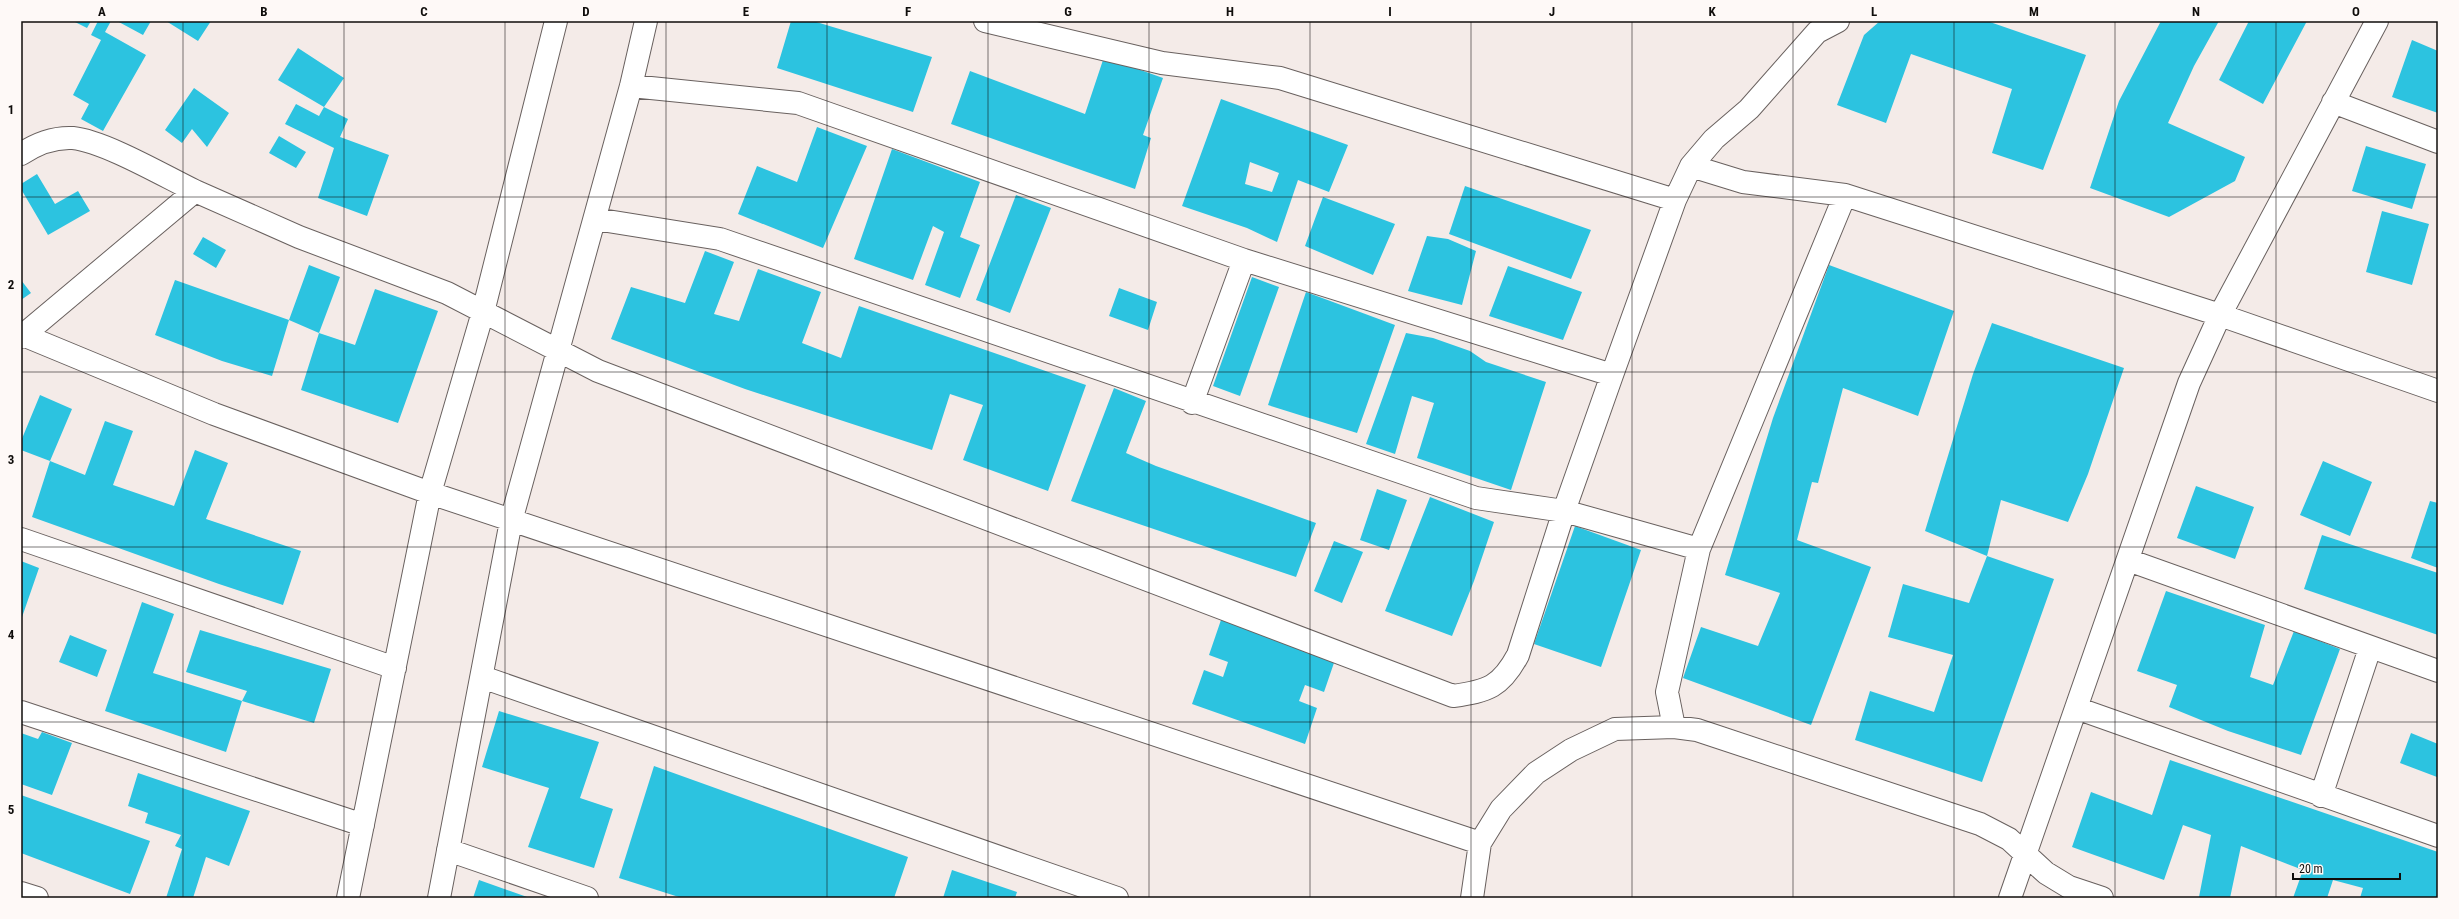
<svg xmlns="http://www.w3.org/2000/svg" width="2459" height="919" font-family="'Roboto Condensed',sans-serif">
<rect width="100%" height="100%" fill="#f4ebe8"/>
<!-- building -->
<path fill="#2cc3e0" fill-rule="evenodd" d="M73,21H91L87,28Z
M98,21H111L105,32L146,55L103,131L81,119L89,104L73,95L101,40L91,35Z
M117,21H151L143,35Z
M166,21H211L198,41Z
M791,21H813L932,57L913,112L777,68Z
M1880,21H1987L2086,55L2043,170L1992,153L2012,89L1911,54L1886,123L1837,105L1864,35Z
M2161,21H2219L2194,66L2168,123L2245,157L2235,181L2169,217L2090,188L2119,101Z
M2249,21H2307L2263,104L2219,80Z
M2412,40L2438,51V113L2392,97Z
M298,48L344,78L324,107L278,80Z
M1104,57L1163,78L1143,135L1151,138L1135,189L951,124L970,71L1085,114Z
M194,88L229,113L207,147L192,129L182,143L165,130Z
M1221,99L1348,145L1329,192L1298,180L1277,242L1247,228L1182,206ZM1250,162L1279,173L1272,192L1245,184Z
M296,104L319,116L324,107L348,119L340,137L389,155L367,216L318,198L334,148L285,124Z
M817,127L867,146L823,248L738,214L757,166L797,182Z
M279,136L306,152L296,168L269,153Z
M2366,146L2426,164L2412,209L2352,191Z
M892,149L980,182L960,237L980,245L960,298L925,285L944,232L933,226L913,280L854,259Z
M37,174L55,204L78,191L90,211L48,235L21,189V184Z
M1465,186L1591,230L1571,279L1449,234Z
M1016,195L1051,208L1010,313L976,300Z
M1323,197L1395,224L1373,275L1305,246Z
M2382,211L2429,224L2412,285L2366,272Z
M1427,236L1448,239L1476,251L1462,305L1408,291Z
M203,237L226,250L216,268L193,254Z
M705,251L734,262L714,314L739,321L758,269L821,292L802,343L841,358L859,306L1086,385L1048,491L963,460L983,405L950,394L932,450L745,389L611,339L631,287L685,303Z
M309,265L340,277L319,333L289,320Z
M1829,265L1954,311L1918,416L1843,388L1818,483L1812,482L1797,540L1871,567L1811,725L1683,678L1701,627L1758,646L1780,593L1725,575L1773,418Z
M1508,266L1582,292L1563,340L1489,316Z
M1252,277L1279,287L1240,396L1213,386Z
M21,280L31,293L21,300Z
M175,280L289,320L272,376L222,361L155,335Z
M1119,288L1157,302L1148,330L1109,316Z
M375,289L438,311L398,423L301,390L319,333L355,345Z
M1306,292L1395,325L1357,433L1268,405Z
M1992,323L2124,368L2088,474L2068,522L2001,500L1987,556L1925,531L1973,374Z
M1406,333L1433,338L1470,351L1486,362L1546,382L1511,490L1417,458L1434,403L1412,396L1395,454L1366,444Z
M1114,388L1146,401L1126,453L1156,466L1316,523L1296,577L1071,501Z
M40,395L72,409L50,461L21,450V441Z
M105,421L133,431L113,485L174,506L195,450L228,463L206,519L301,551L283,605L219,584L32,517L50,461L85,475Z
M2323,461L2372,482L2350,536L2300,515Z
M2196,486L2254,507L2235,559L2177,538Z
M1377,489L1407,500L1389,550L1360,540Z
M1430,497L1494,522L1474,581L1452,636L1385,611Z
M2430,501L2438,503V568L2411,558Z
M1575,526L1641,550L1601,667L1534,644Z
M2322,535L2438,573V635L2304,589Z
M1334,541L1363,552L1342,603L1314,591Z
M1987,556L2054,579L1982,782L1855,740L1870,691L1934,712L1953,655L1888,637L1903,584L1969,603Z
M21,561L39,568L21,620Z
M2166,591L2265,625L2250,677L2273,685L2294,631L2340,649L2301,755L2228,731L2169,707L2177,685L2137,671Z
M142,602L174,614L153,673L242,701L226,752L105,711Z
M1222,617L1336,657L1324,692L1305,685L1299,701L1317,708L1305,744L1192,704L1204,670L1223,677L1228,662L1209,655Z
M200,630L331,669L314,723L242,701L247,691L186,672Z
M70,635L107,650L97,677L59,662Z
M499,711L599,742L580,798L613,809L594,868L528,847L549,788L482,767Z
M42,732L72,743L52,795L21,784V733L38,739Z
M2411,733L2438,744L2437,777L2400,763Z
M2170,760L2438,852V898H2360L2363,888L2333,880L2327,898H2293L2303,870L2241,846L2230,898L2199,897L2211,835L2183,825L2164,880L2072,847L2091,792L2152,815Z
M654,766L908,857L894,898H682L619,878Z
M138,773L250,811L229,866L206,857L193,898H166L182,849L175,846L181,835L145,823L148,813L128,806Z
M21,795L150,841L130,894L21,853Z
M952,870L1017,892L1015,898H943Z
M479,880L530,898H473Z"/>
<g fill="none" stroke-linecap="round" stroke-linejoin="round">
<defs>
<path id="street" d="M985,21L1162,63L1280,78L1675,200
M631,86L798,103L1244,260L1612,375
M2333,102L2438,142
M21,154C36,144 55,137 73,138C104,141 166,177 195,191
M1691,166L1743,182L1845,195L2220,315L2438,391
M595,219L720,239L1476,498L1564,511L1699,549
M23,335L214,414L430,493L1480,843
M21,337L195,191L299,237L447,293L598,371L1453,696C1488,691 1501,687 1518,655L1564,511L1612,375L1675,200L1691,166L1714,139L1749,109L1817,32L1838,21
M1192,403L1244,260
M21,539L395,668
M2128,560L2438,671
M482,677L1117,898
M2076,708L2438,836
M21,712L363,825
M1674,727L1667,692L1699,549L1845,195
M2321,796L2370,648
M448,850L587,898
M21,893L37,898
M348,898L430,493L483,312L556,21
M439,898L511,521L631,86L646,21
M1472,898L1480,843L1501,809L1536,773L1571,750L1615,729L1674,727L1697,730L1980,824L2009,839L2046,873L2069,887L2102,898
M2010,898L2189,383L2220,315L2377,21"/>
</defs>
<!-- street casing -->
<use href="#street" stroke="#69615f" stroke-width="24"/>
<!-- street -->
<use href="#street" stroke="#fff" stroke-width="22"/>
</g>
<!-- grid -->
<path fill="none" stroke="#0f0d0b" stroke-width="1" stroke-opacity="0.55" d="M183,21V898M344,21V898M505,21V898M666,21V898M827,21V898M988,21V898M1149,21V898M1310,21V898M1471,21V898M1632,21V898M1793,21V898M1954,21V898M2115,21V898M2276,21V898M21,197H2438M21,372H2438M21,547H2438M21,722H2438"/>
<!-- border -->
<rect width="2459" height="919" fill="none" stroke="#fef9f7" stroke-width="44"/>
<!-- scale -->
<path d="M2293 873v6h107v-6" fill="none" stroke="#0f0d0b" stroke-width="2"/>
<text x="2299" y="873" font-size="12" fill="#0f0d0b" stroke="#fef9f7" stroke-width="3" paint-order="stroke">20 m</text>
<rect x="22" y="22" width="2415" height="875" fill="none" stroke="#0f0d0b" stroke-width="1.5"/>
<g font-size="13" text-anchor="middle" font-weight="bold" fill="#0f0d0b">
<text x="102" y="16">A</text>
<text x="264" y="16">B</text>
<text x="424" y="16">C</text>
<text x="586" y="16">D</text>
<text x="746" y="16">E</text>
<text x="908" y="16">F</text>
<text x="1068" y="16">G</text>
<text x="1230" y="16">H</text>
<text x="1390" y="16">I</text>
<text x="1552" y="16">J</text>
<text x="1712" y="16">K</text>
<text x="1874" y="16">L</text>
<text x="2034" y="16">M</text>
<text x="2196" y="16">N</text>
<text x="2356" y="16">O</text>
<text x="11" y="114">1</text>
<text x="11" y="289">2</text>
<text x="11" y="464">3</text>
<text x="11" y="639">4</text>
<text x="11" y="814">5</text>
</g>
</svg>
